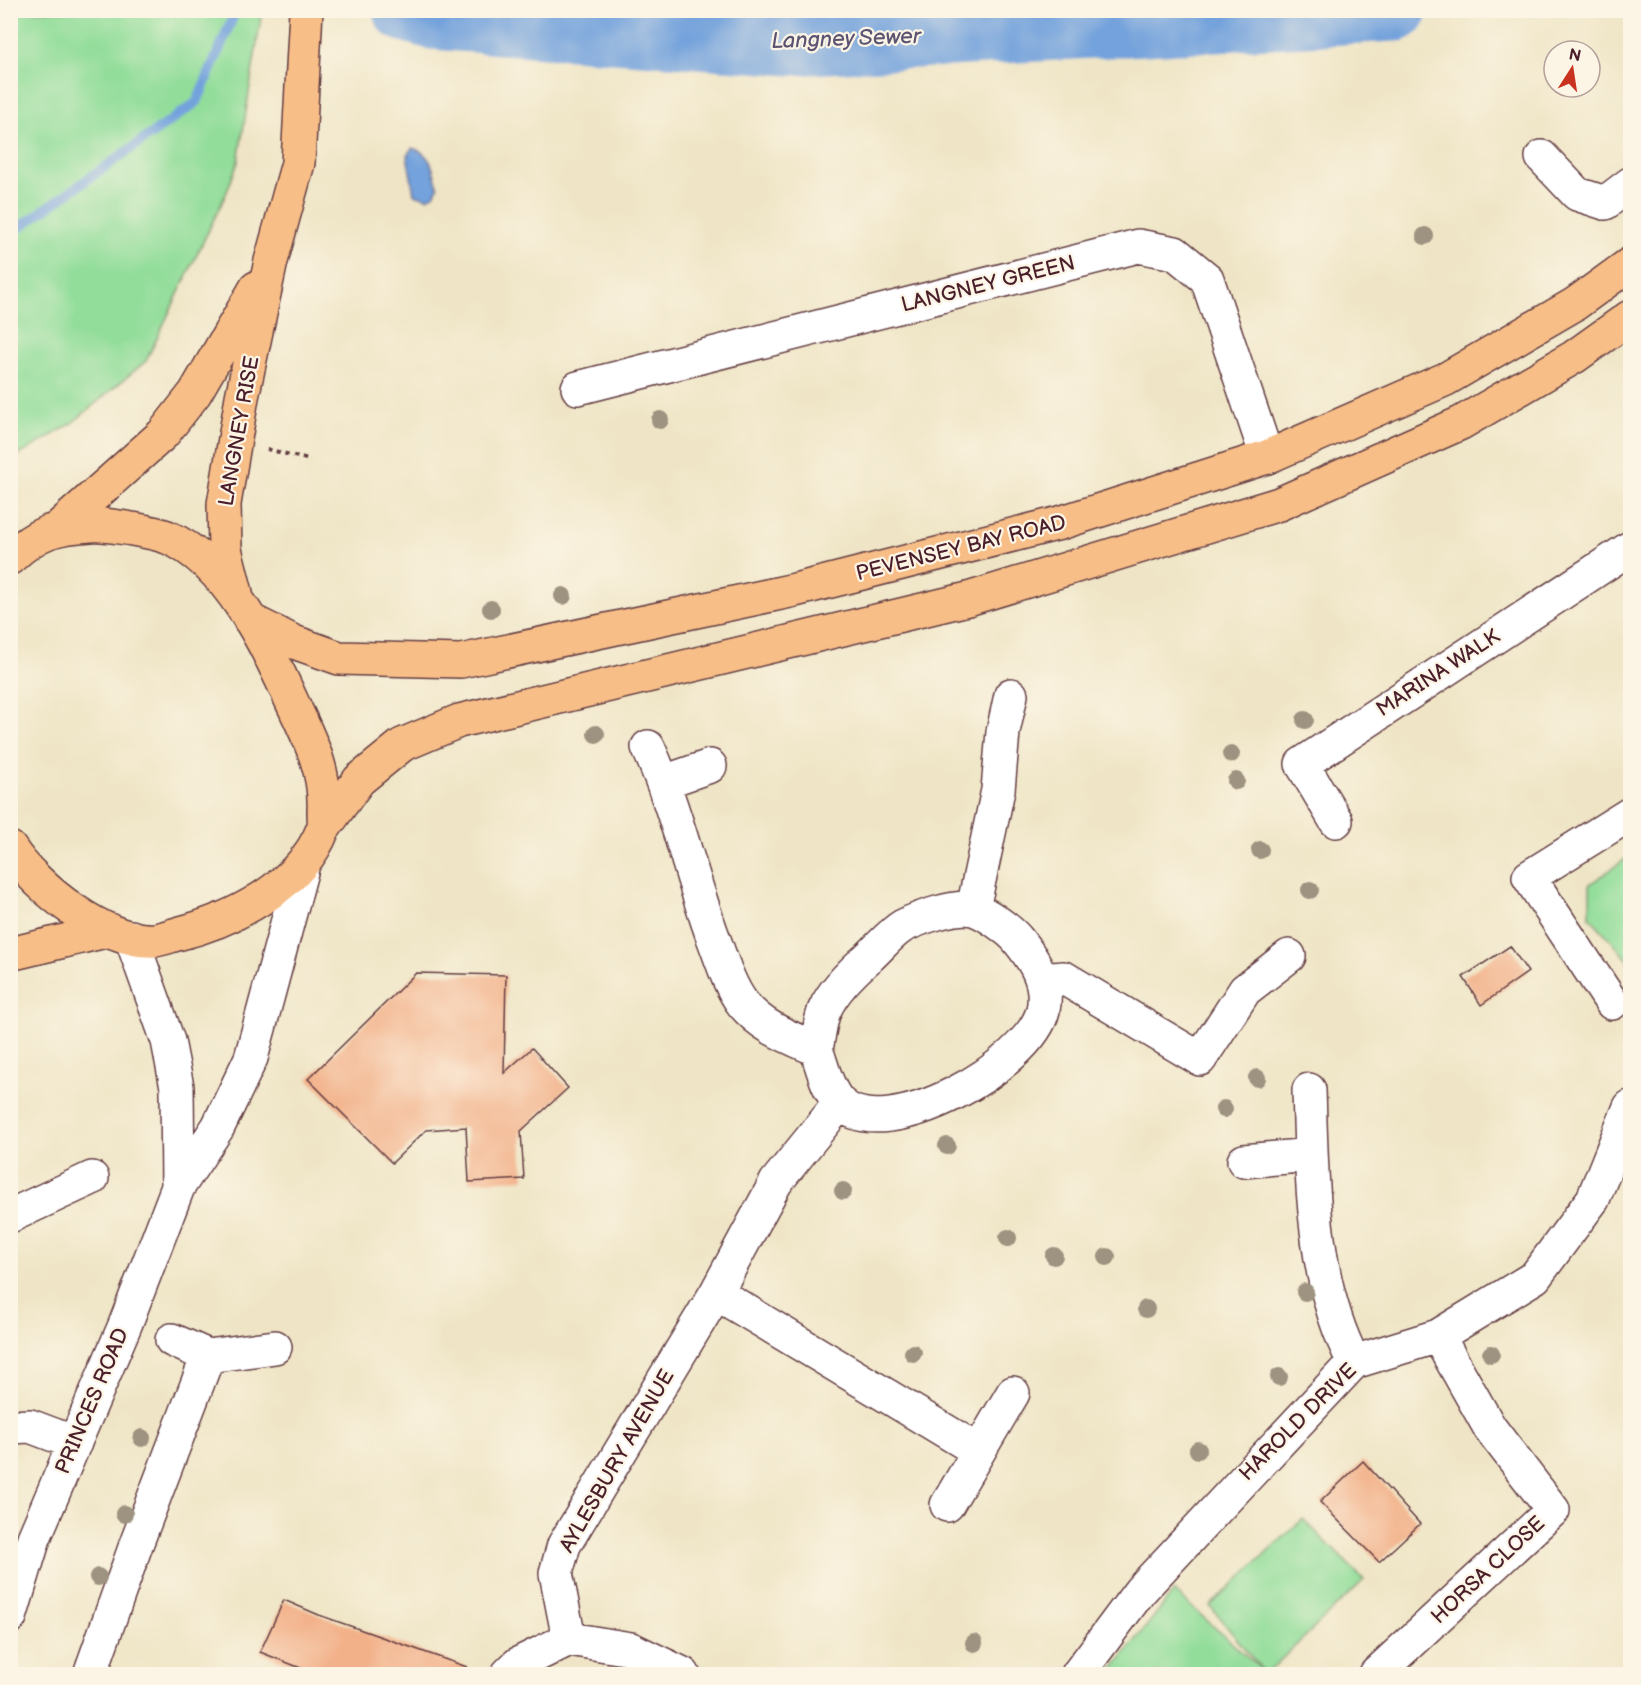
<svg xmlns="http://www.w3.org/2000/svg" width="1641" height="1685" font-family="'Balsamiq Sans',sans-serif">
<rect width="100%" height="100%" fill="#fcf5e5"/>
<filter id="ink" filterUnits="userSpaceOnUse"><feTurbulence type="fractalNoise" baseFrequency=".0167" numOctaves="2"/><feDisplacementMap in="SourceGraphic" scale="12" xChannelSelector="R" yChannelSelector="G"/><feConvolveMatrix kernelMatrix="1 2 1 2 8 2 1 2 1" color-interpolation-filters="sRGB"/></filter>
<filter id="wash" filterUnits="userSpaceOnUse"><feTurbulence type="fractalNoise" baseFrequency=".008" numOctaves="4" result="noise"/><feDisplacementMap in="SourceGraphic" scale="24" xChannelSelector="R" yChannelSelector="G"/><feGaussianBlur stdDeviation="1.35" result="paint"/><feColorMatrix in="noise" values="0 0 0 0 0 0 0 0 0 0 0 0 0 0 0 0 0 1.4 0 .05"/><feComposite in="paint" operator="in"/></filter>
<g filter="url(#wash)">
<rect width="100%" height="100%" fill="#efe5c6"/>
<!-- green -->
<path fill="#92dd9a" stroke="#6e7e62" stroke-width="1.5" d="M10,11H262L238,162L226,194L146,361L71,424L11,460Z
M1630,856V962L1590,917V884Z
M1303,1519L1364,1580L1266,1674H1109L1174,1591L1262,1670L1210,1606Z"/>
<!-- water -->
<path fill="#73a2dc" stroke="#5e6084" stroke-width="1.5" d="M412,148C432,153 433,170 438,187L434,195L427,198L414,194L407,155Z"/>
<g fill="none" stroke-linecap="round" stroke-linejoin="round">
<!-- stream -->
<path stroke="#73a2dc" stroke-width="10" d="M10,234L197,102L236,10"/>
<!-- river -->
<path stroke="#73a2dc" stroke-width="63" d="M404,10L432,18L791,44L1396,10"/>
</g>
<g id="blocks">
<!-- building -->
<path fill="#f2b189" d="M1510,946L1528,972L1481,1005L1463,977Z
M416,973L506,975L504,1073L532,1048L568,1088L521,1131L524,1179L469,1182L466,1127L426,1130L392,1163L308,1079Z
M1363,1461L1420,1524L1379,1562L1320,1502Z
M284,1600L319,1615L467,1667L464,1674H316L260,1652Z"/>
</g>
</g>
<g filter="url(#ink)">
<use href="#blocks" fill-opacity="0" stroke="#633d42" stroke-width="1.5"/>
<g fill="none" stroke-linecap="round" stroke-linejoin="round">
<defs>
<path id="minor" d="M1542,157L1577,194L1605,203L1630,184
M578,388L1138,246L1175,253L1207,279L1267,457
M648,747C676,808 690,874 713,937C721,958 729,986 743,1004C763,1028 789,1037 816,1049C822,1065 827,1090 840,1103C885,1148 1031,1064 1043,1010C1049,982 1034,960 1018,940C1011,931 985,912 973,909C955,905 919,918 903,926C891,933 880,947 869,957C853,971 834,989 825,1009C820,1020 819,1036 816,1049
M664,782L710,766
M1336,821L1302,764L1630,548
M973,909L998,790L1003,732L1011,695
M131,937L168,1041L177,1087L178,1187
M1042,980L1064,978L1200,1059L1245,990L1289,956
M1612,1003L1529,877L1630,814
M1309,1090C1312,1179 1312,1283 1354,1362
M1244,1161L1311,1155
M10,1216L92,1178
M716,1293L977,1450
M172,1340L208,1356L275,1347
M10,1427L30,1426L75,1443
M947,1505L1013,1393
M10,1617L34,1538L125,1325L178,1187L218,1127L251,1058L302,868
M569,1639L556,1573L564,1545L716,1293L776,1182L840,1103
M90,1674L137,1542L208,1356
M508,1674L518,1664L569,1639L631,1649L683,1674
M1078,1674L1140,1591L1354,1362L1438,1336L1535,1277L1593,1199L1630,1107
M1376,1674L1553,1510L1490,1428L1438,1336"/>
<path id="major" d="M59,527L163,434L195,393L256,288
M10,558C37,532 55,527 91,525C105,524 118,527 132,529C143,531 156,533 167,537C229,563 267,647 293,704C310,740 326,771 324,811C324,817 325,824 323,829C301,886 233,920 177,934C170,936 162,939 155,940C105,943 36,888 10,848
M236,593L225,549L224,504L242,397L271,261L298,163L306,10
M250,620L294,642L339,658L461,661L795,590L1060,523L1267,457L1446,379L1575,304L1630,264
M324,828L359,780L402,745L459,721L968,599L1279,504L1461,423L1574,357L1630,317
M10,954L110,930"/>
</defs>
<!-- minor casing -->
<use href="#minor" stroke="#633d42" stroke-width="36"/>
<!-- major casing -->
<use href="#major" stroke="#633d42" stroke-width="36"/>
<!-- path -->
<path stroke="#633d42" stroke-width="4" stroke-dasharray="4.5 4.5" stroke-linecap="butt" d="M267,449L310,460"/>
<!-- minor -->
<use href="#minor" stroke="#fff" stroke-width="33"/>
<!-- major -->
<use href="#major" stroke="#f7be88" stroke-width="33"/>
</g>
<!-- trees -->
<g fill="#9e9280">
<circle cx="1425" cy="236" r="9"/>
<circle cx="660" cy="420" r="9"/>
<circle cx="563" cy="596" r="9"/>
<circle cx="491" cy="609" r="9"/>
<circle cx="1305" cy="720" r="9"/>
<circle cx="596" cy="734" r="9"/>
<circle cx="1231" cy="754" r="9"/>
<circle cx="1236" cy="781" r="9"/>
<circle cx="1260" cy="850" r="9"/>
<circle cx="1310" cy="890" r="9"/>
<circle cx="1257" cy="1078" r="9"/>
<circle cx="1224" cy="1109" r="9"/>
<circle cx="947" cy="1146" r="9"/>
<circle cx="843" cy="1191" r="9"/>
<circle cx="1008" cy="1238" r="9"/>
<circle cx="1054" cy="1256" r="9"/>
<circle cx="1107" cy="1257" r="9"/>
<circle cx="1305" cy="1292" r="9"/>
<circle cx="1146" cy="1309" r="9"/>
<circle cx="913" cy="1353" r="9"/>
<circle cx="1491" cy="1354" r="9"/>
<circle cx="1279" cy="1377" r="9"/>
<circle cx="142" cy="1438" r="9"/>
<circle cx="1198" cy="1450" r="9"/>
<circle cx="124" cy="1514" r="9"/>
<circle cx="98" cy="1577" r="9"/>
<circle cx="974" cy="1643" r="9"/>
</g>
</g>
<g text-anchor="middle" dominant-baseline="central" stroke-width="4.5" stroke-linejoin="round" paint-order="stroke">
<!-- street labels -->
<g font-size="21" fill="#4a1f2b" stroke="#fcf5e5">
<text transform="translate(988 284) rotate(-14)">LANGNEY GREEN</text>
<text transform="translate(239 431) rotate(-80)">LANGNEY RISE</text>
<text transform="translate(961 548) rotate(-14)">PEVENSEY BAY ROAD</text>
<text transform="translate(1438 673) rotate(-33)">MARINA WALK</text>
<text transform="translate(92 1401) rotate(-67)">PRINCES ROAD</text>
<text transform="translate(1298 1422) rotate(-45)">HAROLD DRIVE</text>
<text transform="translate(617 1461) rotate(-60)">AYLESBURY AVENUE</text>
<text transform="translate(1488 1570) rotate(-43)">HORSA CLOSE</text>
</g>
<!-- water labels -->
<g font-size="22" font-style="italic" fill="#5a5372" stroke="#fcf5e5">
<text transform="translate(846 39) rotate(-2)">Langney Sewer</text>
</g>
</g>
<!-- margin -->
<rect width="1641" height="1685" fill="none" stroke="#fcf5e5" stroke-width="36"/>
<!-- north arrow -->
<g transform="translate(1572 69) rotate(12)"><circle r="28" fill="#fcf5e5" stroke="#b59f9b" stroke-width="1.5"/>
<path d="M0-4.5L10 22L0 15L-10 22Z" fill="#c8321e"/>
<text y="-9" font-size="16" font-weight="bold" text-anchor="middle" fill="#4a1f2b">N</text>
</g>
</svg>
